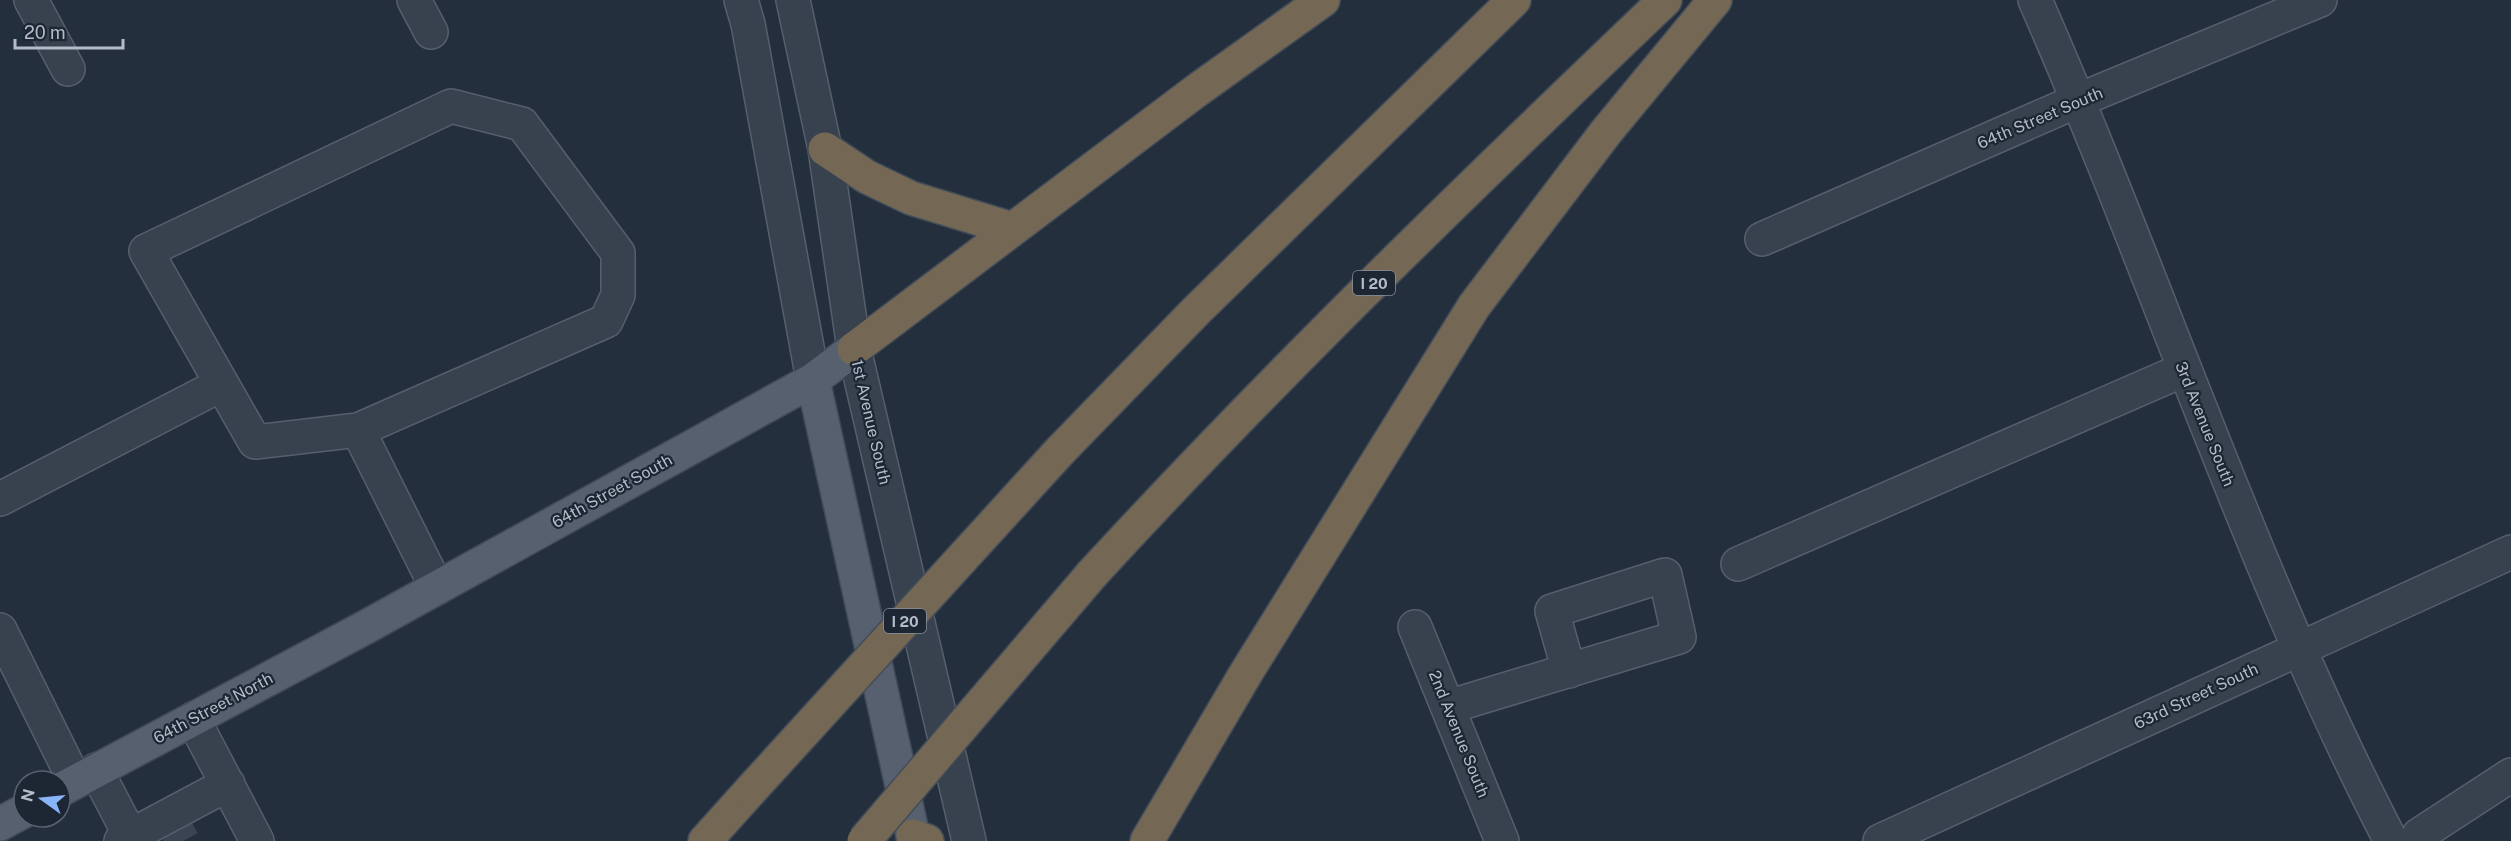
<svg xmlns="http://www.w3.org/2000/svg" width="2511" height="841" font-family="'Public Sans',sans-serif">
<rect width="100%" height="100%" fill="#242f3e"/>
<g fill="none" stroke-linecap="round" stroke-linejoin="round">
<!-- minor-tunnel -->
<path stroke="#3a4453" stroke-width="33" stroke-dasharray="33 16" stroke-linecap="butt" d="M175,826L183,841"/>
<defs>
<path id="minor" d="M31,0L68,69
M414,0L431,32
M741,0L748,24L813,380
M793,0L825,149L854,349L969,841
M2035,0C2158,279 2250,570 2391,841
M1762,239L2079,100L2320,0
M358,430L255,442L146,251L451,106L522,124L618,253V295L606,321L358,430L437,588
M0,499L222,384
M1738,564L2183,370
M1415,627L1502,841
M0,630L75,781
M1448,707L1679,637L1665,575L1552,611L1569,671
M193,719L257,841
M96,770L133,841
M121,841L228,784
M1880,841L2511,552
M2417,841L2419,835L2511,775"/>
<path id="major" d="M813,380L913,836
M60,790L366,627L813,380L854,349
M0,824L24,811"/>
<path id="highway" d="M825,149L867,177L911,198L1012,229
M854,349L1196,91L1323,0
M1060,451L1196,311L1514,0
M1092,574C1275,375 1469,187 1665,0
M913,836L927,841
M705,841L750,791
M1147,841L1246,673L1474,306L1606,132L1715,0"/>
</defs>
<!-- minor casing -->
<use href="#minor" stroke="#565f6c" stroke-width="36"/>
<!-- major casing -->
<use href="#major" stroke="#414a57" stroke-width="36"/>
<!-- highway casing -->
<use href="#highway" stroke="#434c59" stroke-width="36"/>
<!-- minor -->
<use href="#minor" stroke="#38414e" stroke-width="33"/>
<!-- major -->
<use href="#major" stroke="#56606e" stroke-width="33"/>
<!-- highway -->
<use href="#highway" stroke="#746855" stroke-width="33"/>
<defs>
<path id="highway-bridge" d="M750,791L1060,451
M864,841L1092,574"/>
</defs>
<!-- highway-bridge casing -->
<use href="#highway-bridge" stroke="#434c59" stroke-width="36" stroke-linecap="butt"/>
<!-- highway-bridge -->
<use href="#highway-bridge" stroke="#746855" stroke-width="33"/>
</g>
<g text-anchor="middle" dominant-baseline="central" stroke-width="4.5" stroke-linejoin="round" paint-order="stroke">
<!-- shield labels -->
<g fill="#1d2633" stroke="#878f9c" stroke-width="1.5">
<rect x="1353" y="271" width="42" height="24" rx="4.5"/>
<rect x="884" y="609" width="42" height="24" rx="4.5"/>
</g>
<g font-size="15" font-weight="bold" fill="#b4bcc9">
<text x="1374" y="283">I 20</text>
<text x="905" y="621">I 20</text>
</g>
<!-- street labels -->
<g font-size="16" fill="#b4bcc9" stroke="#1d2633">
<text transform="translate(2040 118) rotate(-23)">64th Street South</text>
<text transform="translate(871 422) rotate(77)">1st Avenue South</text>
<text transform="translate(2205 424) rotate(68)">3rd Avenue South</text>
<text transform="translate(612 491) rotate(-29)">64th Street South</text>
<text transform="translate(2196 696) rotate(-25)">63rd Street South</text>
<text transform="translate(213 708) rotate(-28)">64th Street North</text>
<text transform="translate(1459 734) rotate(68)">2nd Avenue South</text>
</g>
</g>
<!-- north arrow -->
<g transform="translate(42 799) rotate(285)"><circle r="28" fill="#1d2633" stroke="#59626f" stroke-width="1.5"/>
<path d="M0-4.5L10 22L0 15L-10 22Z" fill="#8ab4f8"/>
<text y="-9" font-size="16" font-weight="bold" text-anchor="middle" fill="#b4bcc9">N</text>
</g>
<!-- scale -->
<path d="M15 39v9h108v-9" fill="none" stroke="#b4bcc9" stroke-width="3"/>
<text x="24" y="39" font-size="18" fill="#b4bcc9" stroke="#1d2633" stroke-width="4.5" paint-order="stroke">20 m</text>
</svg>
